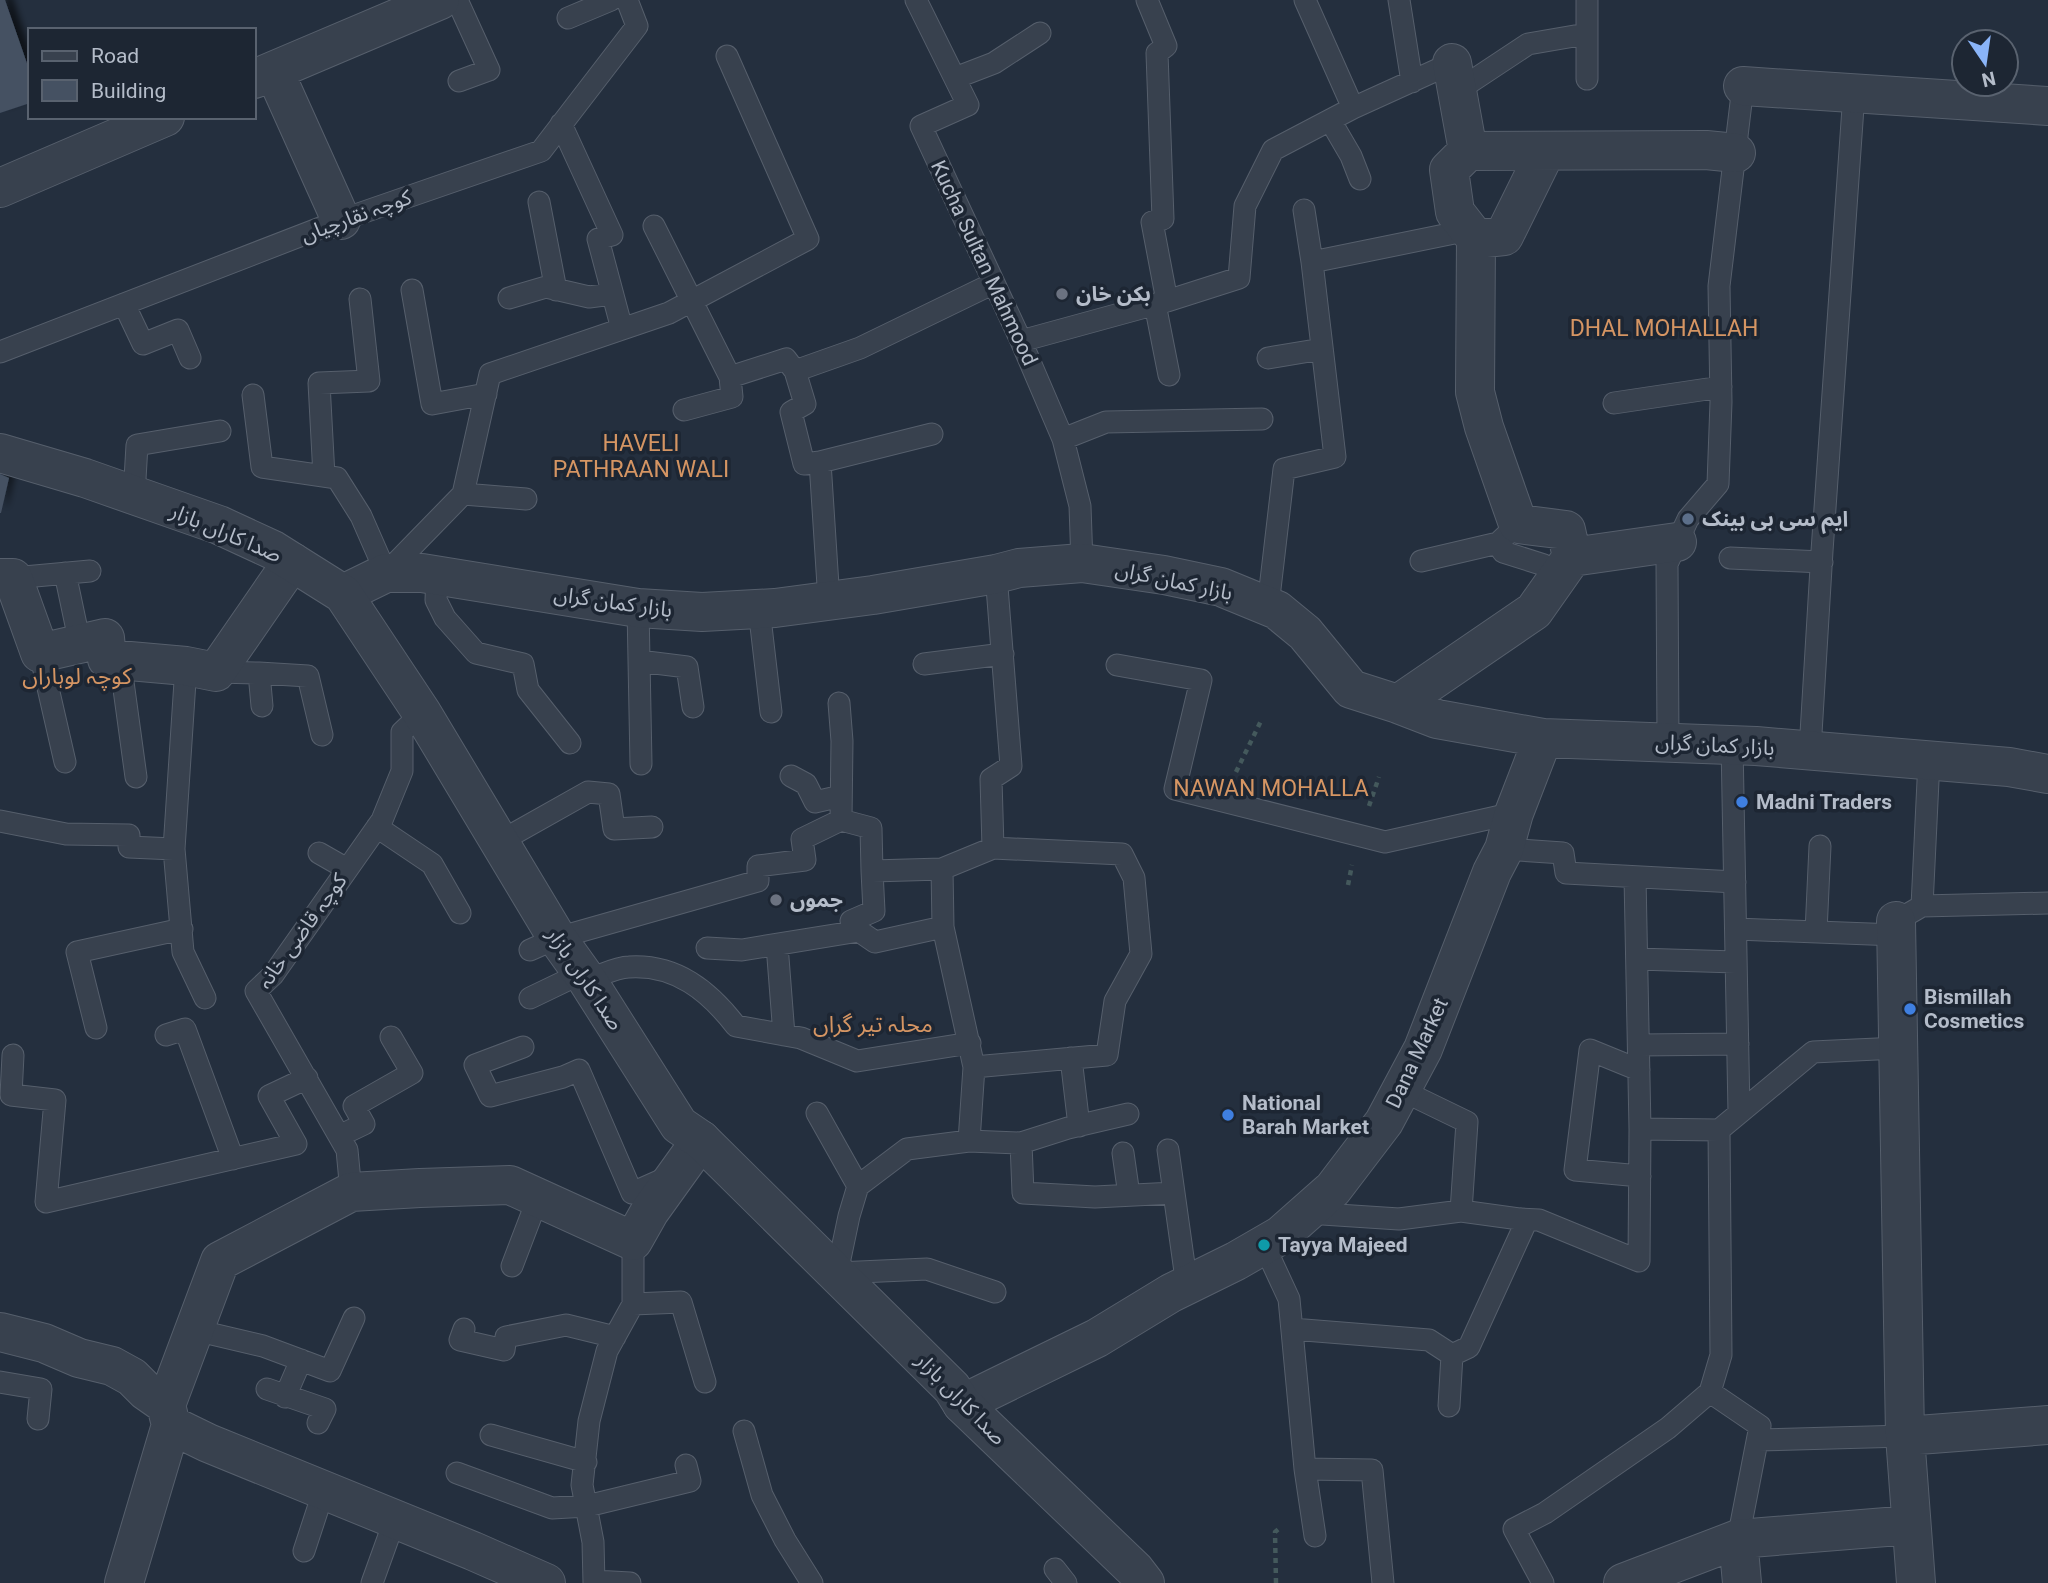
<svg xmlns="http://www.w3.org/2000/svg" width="2048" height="1583" font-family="Roboto,'Noto Sans Arabic',sans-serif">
<defs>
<filter id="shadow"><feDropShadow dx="6" dy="-6" stdDeviation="3.5" flood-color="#0009"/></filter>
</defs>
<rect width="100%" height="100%" fill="#242f3e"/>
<!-- building -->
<path fill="#455162" filter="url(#shadow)" d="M0,0H5L30,72V103L0,113Z
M0,474L9,478L1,513H0Z"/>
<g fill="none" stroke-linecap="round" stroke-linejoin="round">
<defs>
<path id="service" d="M457,0L489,70L459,81
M916,0L968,105L921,126L1021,341L1063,439L1080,506L1082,563
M1147,0L1166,46L1157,53L1163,219L1152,222L1167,301
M1305,0L1353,108
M1399,0L1412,82
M1587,0V79
M568,18L611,0
M955,78L994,63L1040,33
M1457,91L1528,44L1586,34
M1330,120L1351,156L1360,179
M561,124L612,235L598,239L622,329
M539,202L556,290
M1304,210L1312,262
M654,226L730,377L786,359L795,371L860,348L994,283
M412,290L432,404L486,394
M509,298L546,287L589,297L612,294
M124,304L143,344L178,330L190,358
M1155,304L1169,375
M1021,341L1167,301L1239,278L1245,206L1273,150L1353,108L1452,63
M0,352L341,220L541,151L637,26L627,0
M1268,358L1322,349
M795,371L805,404L791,412L804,464L820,462L829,601
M253,395L262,467L337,478L361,516L386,573L463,494L490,374L669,313L808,239L727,56
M1614,403L1721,387
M684,410L732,397L730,377
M1063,439L1106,422L1262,419
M820,462L932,434
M324,476L319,383L369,381L360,299
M463,494L526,499
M134,496L137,445L220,431
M1498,543L1503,552L1544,565
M1730,558L1822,562
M1421,561L1498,543L1518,524
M65,573L80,644
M437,575L436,600L445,618L476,653L523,664L528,690L570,743
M13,578L90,571
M1268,606L1284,469L1335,457L1312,262L1469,230
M638,608L641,764
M759,609L771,712
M40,653L65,762
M120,660L136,777
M639,661L687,667L693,707
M924,664L1003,654
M1117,665L1201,680L1175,789L1385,842L1514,813
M186,666L174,849L183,952L205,998
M216,672L259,673L262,706
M259,673L308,676L322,735
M839,703L842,741L841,820L871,828L872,871
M1668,742L1667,564L1688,519L1718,484L1721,402L1719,286L1743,86
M1732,744L1739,1113
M1810,750L1822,551L1854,93
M791,776L806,784L815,802L841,796
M0,821L66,834L129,835V847L174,849
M377,827L432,864L460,913
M499,842L588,792L609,794L614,829L652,827
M1504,849L1563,853L1566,873L1735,882
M319,853L347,869
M1635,877L1640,1129L1719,1130
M1922,906L2048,903
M1896,921L1922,906L1929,760
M1736,929L1896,935
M859,931L851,921L874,911L872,871L942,869
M1816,932L1820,846
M777,945L784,1035
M707,948L742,950L859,931L875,942L943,927
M530,950L557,938L758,881V866L805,860L802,839L841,820
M1637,959L1736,962
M587,980C600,976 616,967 629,967C676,964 709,991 736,1026L801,1038L857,1061L970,1043
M530,998L582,973
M96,1028L77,952L182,929
M166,1035L185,1029L233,1159
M1639,1045L1738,1044
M523,1047L475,1065L490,1096L563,1077L579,1070L632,1193L668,1177
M13,1055L11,1095L55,1100L46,1202L296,1144L269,1096L307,1078
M1071,1058L1079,1126
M974,1067L1107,1055L1115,1001L1141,954L1134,878L1122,854L993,848
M1639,1070L1590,1050L1575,1170L1640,1176
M1401,1090L1467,1122L1461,1211
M817,1113L858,1186
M339,1136L364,1124L354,1106L412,1073L391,1037
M969,1141L974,1067L943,927L942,869L993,848L991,779L1011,766L996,574
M1021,1143L1068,1128L1128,1114
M1168,1150L1187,1286
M1123,1153L1129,1195
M351,1192L347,1150L256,991L273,975L382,820L402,771V732L422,713
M1307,1213L1399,1219L1461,1211L1527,1220L1469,1347L1452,1355L1449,1406
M1521,1219L1539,1220L1639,1261L1640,1129
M1264,1245L1289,1299L1305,1469L1315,1536
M512,1266L538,1198
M995,1292L927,1269L837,1273L849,1216L858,1186L907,1149L969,1141L1021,1143L1023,1193L1095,1197L1174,1193
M633,1304L681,1302L705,1382
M464,1329L460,1340L504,1350L506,1337L566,1325L615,1337
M1292,1329L1429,1340L1452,1355
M195,1330L263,1346L330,1371L354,1318
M0,1382L41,1389L38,1419
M267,1389L325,1409L318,1423
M1710,1392L1760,1426L1738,1539
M285,1397L301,1360
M744,1431L762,1495L785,1540L812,1583
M491,1435L586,1462
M1758,1440L1905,1436
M1305,1469L1372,1470L1383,1583
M457,1473L552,1508L587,1506L690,1481L686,1465
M304,1551L324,1490
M1055,1569L1066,1583
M594,1581L630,1583
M372,1583L395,1519
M594,1583L593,1542L582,1485L589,1421L607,1351L633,1304V1241
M1543,1583L1514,1529L1545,1513L1668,1428L1710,1392L1721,1355L1719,1130L1813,1052L1898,1048"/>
<path id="minor" d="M1452,63L1468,151L1706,150L1736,153
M274,71L341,220
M254,79L440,0
M1743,86L2048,106
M1468,151L1449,170L1455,212L1476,239L1504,236L1546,151
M0,188L165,117
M1476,239L1475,392L1484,427L1518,524L1566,530L1572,557L1677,542
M0,578H13L40,653L105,638L107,659L186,666L216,672L292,562
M343,594L386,573H422L638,608L702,612L775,608L873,595L996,574L1019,568L1082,563L1164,575L1221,587L1277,610L1305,633L1351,689L1398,704L1437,719L1543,738L1756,746L2009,767L2048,774
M1398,704L1534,611L1572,557
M1896,921L1905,1436L1916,1583
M0,1332L44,1343L79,1358L112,1366L132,1377L146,1391L166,1405L171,1425L208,1443L473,1551L546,1583
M962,1404L1097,1338L1171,1293L1236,1261L1281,1235L1333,1189L1384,1122L1423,1049L1492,872L1504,849L1514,813L1543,738
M166,1405L220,1261L351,1192L420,1188L510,1185L633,1241L650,1211L701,1140
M1905,1436L2048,1425
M1738,1539L1742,1583
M124,1583L171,1425
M1623,1583L1738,1539L1911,1525"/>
<path id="tertiary" d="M0,453L85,478L219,525L273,550L343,594L422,713L557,938L587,980L679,1125L701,1140L952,1388L962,1404L1135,1570L1145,1583"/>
</defs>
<!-- service casing -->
<use href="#service" stroke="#565f6c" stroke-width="23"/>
<!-- minor casing -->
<use href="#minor" stroke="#565f6c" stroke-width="40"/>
<!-- tertiary casing -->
<use href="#tertiary" stroke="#565f6c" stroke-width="40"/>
<!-- path -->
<path stroke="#44595c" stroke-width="4.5" stroke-dasharray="5 5" stroke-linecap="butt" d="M1236,772L1261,721
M1369,806L1379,777
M1348,885L1352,865
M1276,1583L1275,1532L1281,1527"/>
<!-- service -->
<use href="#service" stroke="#38414e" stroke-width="21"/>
<!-- minor -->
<use href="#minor" stroke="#38414e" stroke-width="38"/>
<!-- tertiary -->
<use href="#tertiary" stroke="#38414e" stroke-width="38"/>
</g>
<!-- markers -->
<g fill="#6b7280" stroke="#1d2633" stroke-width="2.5">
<circle cx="1062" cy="294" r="7"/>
<circle cx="776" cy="900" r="7"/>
</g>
<circle fill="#5c6f8a" stroke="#1d2633" stroke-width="2.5" cx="1688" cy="519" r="7"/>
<g fill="#3f7fe0" stroke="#1d2633" stroke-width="2.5">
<circle cx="1742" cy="802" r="7"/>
<circle cx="1910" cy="1009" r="7"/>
<circle cx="1228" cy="1115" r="7"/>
</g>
<circle fill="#0f9aa8" stroke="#1d2633" stroke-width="2.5" cx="1264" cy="1245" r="7"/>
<g text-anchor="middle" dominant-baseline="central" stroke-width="7" stroke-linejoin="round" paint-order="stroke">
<!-- street labels -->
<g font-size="21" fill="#b4bcc9" stroke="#1d2633">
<text transform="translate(356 216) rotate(-20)">کوچہ نقارچیاں</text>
<text transform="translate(984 263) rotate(65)">Kucha Sultan Mahmood</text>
<text transform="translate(226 533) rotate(23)">صدا کاراں بازار</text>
<text transform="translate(1174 581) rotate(12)">بازار کمان گراں</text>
<text transform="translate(613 602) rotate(8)">بازار کمان گراں</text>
<text transform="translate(1715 745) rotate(3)">بازار کمان گراں</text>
<text transform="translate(302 931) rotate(-54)">کوچہ قاضی خانہ</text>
<text transform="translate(585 979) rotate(56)">صدا کاراں بازار</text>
<text transform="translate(1417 1053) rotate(-65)">Dana Market</text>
<text transform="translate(961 1399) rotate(46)">صدا کاراں بازار</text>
</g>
<!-- poi labels -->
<g font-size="21" font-weight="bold" fill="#b4bcc9" stroke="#1d2633" text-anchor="start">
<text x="1076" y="294">بکن خان</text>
<text x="1702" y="519">ایم سی بی بینک</text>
<text x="1756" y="802">Madni Traders</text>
<text x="790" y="900">جموں</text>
<text x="1924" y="997">Bismillah<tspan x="1924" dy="24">Cosmetics</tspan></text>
<text x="1242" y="1103">National<tspan x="1242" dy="24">Barah Market</tspan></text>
<text x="1278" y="1245">Tayya Majeed</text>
</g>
<!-- neighbourhood labels -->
<g font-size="23" fill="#d59563" stroke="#1d2633">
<text x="1664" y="328">DHAL MOHALLAH</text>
<text x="641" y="443">HAVELI<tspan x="641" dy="26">PATHRAAN WALI</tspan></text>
<text x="77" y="676">کوچہ لوہاراں</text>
<text x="1271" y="788">NAWAN MOHALLA</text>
<text x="873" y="1024">محلہ تیر گراں</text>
</g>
</g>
<!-- legend -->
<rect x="28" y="28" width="228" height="91" fill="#1d2633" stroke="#59626f" stroke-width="2"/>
<rect x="42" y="51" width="35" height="10" fill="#38414e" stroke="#59626f" stroke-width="2"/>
<text x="91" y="63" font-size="21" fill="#b4bcc9">Road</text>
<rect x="42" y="80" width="35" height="21" fill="#455162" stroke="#59626f" stroke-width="2"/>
<text x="91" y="98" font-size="21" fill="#b4bcc9">Building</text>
<!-- north arrow -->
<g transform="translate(1985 63) rotate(167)"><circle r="33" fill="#1d2633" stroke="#59626f" stroke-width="2"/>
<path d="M0-5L12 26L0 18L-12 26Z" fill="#8ab4f8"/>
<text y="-10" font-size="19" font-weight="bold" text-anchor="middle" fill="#b4bcc9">N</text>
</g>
</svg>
